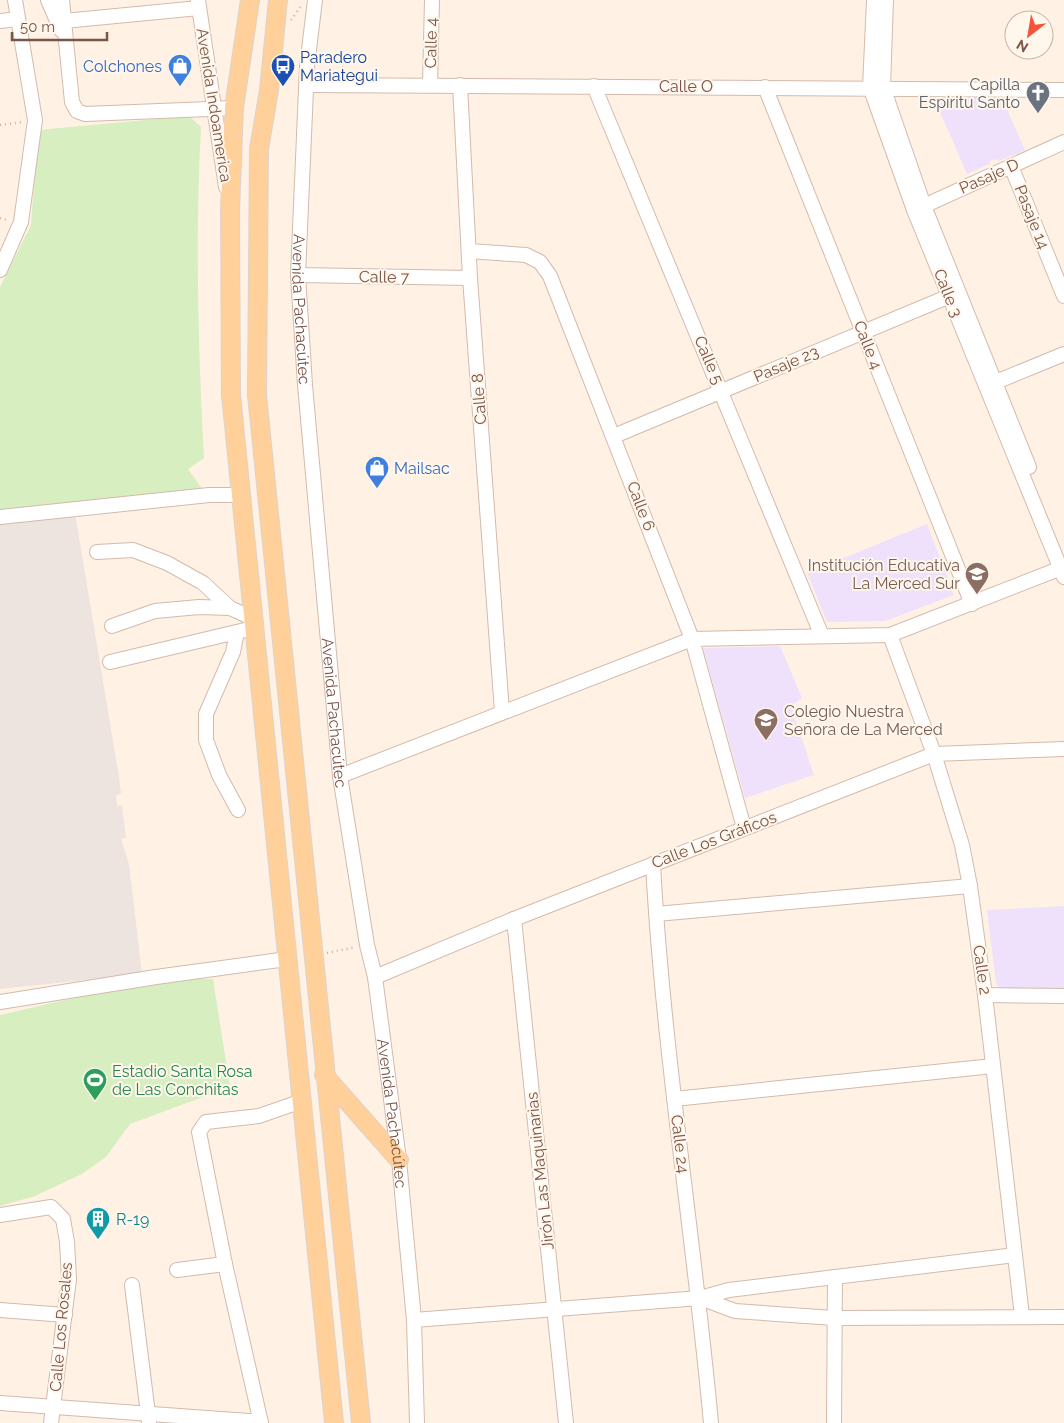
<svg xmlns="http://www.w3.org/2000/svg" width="1064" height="1423" font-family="Raleway,sans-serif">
<rect width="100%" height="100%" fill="#fff2e4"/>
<!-- industrial -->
<path fill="#eee4df" d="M75,513L119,777L121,794L116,795L117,806L122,805L126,838L121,839L129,864L142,974L0,989V522Z"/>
<!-- education -->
<path fill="#efe0fb" d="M931,91L1001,96L1025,150L999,161L995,159L990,161V164L967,174Z
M927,524L954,595L885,621L827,622L807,573Z
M780,646L802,698L791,706L814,775L745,798L703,648Z
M1064,906V990H1001L996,983L987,910Z"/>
<!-- green -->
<path fill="#d7eec0" d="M189,116L201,127C195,238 198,347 204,458L188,469L205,493L0,520V287L31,225L38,130Z
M181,979H213L230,1087L130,1124L106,1157L82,1174L35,1196L0,1206V1015L126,986H146Z"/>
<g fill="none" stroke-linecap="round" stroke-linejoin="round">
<defs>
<g id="minor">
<path d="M48,0L61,30"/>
<path d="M62,0L72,102L77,111L85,114L234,108"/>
<path d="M198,0L226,187"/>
<path id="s1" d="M315,0L307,66L298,275L305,385L340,776L367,945L375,977L399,1160L414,1320L417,1423"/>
<path d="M874,0L870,87L914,210L1064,577"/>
<path d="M886,0L883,87L924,206L1029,467"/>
<path d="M0,21L18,19"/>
<path d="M64,21L199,8"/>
<path d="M307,85L1064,90"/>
<path d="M430,85L432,0"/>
<path d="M460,85L470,278L502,712"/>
<path d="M594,86L822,636"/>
<path d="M765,87L972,604"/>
<path d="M1011,166L1064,296"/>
<path d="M915,210L1064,142"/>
<path d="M469,251L526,255L540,262L550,276L692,639L744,828"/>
<path d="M0,270L21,222L35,120L15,0"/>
<path d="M298,275L470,278"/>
<path d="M986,386L1064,354"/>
<path d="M614,436L957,293"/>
<path d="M0,517L209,495H240"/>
<path d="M97,552L133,550L167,563L203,583L230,608L252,618"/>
<path d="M112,626L155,611L199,607L230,608"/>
<path d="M237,632L233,652L206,714V740L219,775L238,810"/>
<path d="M890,635L934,754L962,845L970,886L985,995L1022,1316"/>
<path d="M110,662L245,630"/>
<path d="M340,776L692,639L890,635L1064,567"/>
<path d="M653,864C663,1051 694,1236 711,1423"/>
<path d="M656,914L970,886"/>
<path d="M514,919L566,1423"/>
<path d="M375,977L514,919L934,754L1064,749"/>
<path d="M985,995L1064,996"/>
<path d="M0,1002L156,977L287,959"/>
<path d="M674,1099L993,1066"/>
<path d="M0,1215L51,1207L63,1219L67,1242L69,1279L51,1423"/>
<path d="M177,1270L225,1264"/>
<path d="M132,1285L149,1422"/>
<path d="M700,1298L735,1311L834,1318L1064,1317"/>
<path d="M0,1310L65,1315"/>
<path d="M414,1320L700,1298L729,1290L1015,1255"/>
<path d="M0,1403L261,1422"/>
<path d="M261,1423L225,1264L199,1132L206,1122L259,1116L302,1101"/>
<path d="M834,1423L835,1277"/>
</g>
<path id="major" d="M250,0L234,108L230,210L231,395L334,1423
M278,0L269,90L259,149L257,395L361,1423
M324,1075L399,1160"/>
</defs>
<!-- minor casing -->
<use href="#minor" stroke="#d4baab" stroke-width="16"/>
<!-- major casing -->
<use href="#major" stroke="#dcd3cf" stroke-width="20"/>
<!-- path -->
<path stroke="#dcae9b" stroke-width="2.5" stroke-dasharray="1 4" stroke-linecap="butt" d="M291,20L301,6
M0,125L23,122
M0,218L7,220
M327,953L356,947"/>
<!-- minor -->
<use href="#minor" stroke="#fff" stroke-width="14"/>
<!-- major -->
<use href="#major" stroke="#ffd09a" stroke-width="18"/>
</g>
<!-- icons -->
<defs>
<symbol id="shop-pin" viewBox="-11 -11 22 30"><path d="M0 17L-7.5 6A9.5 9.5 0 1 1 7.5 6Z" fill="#3f7fe0" stroke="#fff6ec"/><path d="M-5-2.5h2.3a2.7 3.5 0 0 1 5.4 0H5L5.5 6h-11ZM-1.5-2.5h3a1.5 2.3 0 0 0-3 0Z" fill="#fff"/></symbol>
<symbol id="bus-pin" viewBox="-11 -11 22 30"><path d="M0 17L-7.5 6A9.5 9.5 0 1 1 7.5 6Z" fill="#1a4fb4" stroke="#fff6ec"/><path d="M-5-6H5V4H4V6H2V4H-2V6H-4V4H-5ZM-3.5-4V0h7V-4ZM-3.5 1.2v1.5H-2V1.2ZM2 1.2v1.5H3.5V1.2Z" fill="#fff"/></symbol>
<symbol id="church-pin" viewBox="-11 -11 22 30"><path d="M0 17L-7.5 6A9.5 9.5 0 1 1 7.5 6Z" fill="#6b7280" stroke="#fff6ec"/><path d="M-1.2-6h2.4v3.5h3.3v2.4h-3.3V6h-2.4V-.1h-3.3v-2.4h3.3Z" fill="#fff"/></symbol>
<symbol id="school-pin" viewBox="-11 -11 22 30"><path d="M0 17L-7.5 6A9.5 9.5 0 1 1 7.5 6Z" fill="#8d6e63" stroke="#fff6ec"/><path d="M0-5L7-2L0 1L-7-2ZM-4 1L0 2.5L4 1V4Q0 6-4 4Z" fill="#fff"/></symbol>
<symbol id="stadium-pin" viewBox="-11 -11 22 30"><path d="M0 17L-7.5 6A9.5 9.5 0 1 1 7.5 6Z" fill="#2e9e5b" stroke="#fff6ec"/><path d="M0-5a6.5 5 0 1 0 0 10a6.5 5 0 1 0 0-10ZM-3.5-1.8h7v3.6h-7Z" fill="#fff"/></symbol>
<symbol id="building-pin" viewBox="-11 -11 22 30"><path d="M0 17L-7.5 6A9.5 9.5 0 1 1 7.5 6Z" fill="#0f9aa8" stroke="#fff6ec"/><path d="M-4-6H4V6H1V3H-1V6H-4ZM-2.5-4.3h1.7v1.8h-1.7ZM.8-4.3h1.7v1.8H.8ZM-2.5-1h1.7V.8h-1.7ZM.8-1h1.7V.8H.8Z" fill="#fff"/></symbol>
</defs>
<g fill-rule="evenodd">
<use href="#shop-pin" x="166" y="52" width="28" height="38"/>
<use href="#bus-pin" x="269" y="52" width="28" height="38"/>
<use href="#church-pin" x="1024" y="79" width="28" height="38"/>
<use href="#shop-pin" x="363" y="454" width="28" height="38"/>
<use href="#school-pin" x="963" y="560" width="28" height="38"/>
<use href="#school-pin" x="752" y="706" width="28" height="38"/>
<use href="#stadium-pin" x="81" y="1066" width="28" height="38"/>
<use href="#building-pin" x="84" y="1205" width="28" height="38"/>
</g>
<g text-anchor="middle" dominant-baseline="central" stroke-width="4" stroke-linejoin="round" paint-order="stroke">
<!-- street labels -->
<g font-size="16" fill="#7a5446" stroke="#fff6ec">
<text transform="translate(431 43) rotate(-89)">Calle 4</text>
<text x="686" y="86">Calle O</text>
<text transform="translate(214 105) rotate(81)">Avenida Indoamerica</text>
<text transform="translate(989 176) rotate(-24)">Pasaje D</text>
<text transform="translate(1032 217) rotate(68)">Pasaje 14</text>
<text transform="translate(384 277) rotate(1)">Calle 7</text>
<text transform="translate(948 293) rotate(68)">Calle 3</text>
<text stroke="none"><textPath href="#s1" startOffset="310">Avenida Pachacútec</textPath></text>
<text transform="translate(868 345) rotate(68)">Calle 4</text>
<text transform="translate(709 360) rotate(67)">Calle 5</text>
<text transform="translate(786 364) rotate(-23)">Pasaje 23</text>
<text transform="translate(479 399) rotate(-94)">Calle 8</text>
<text transform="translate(641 506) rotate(69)">Calle 6</text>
<text stroke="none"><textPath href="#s1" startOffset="715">Avenida Pachacútec</textPath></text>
<text transform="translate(714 840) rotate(-21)">Calle Los Gráficos</text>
<text transform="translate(982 970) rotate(82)">Calle 2</text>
<text stroke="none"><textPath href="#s1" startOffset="1120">Avenida Pachacútec</textPath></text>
<text transform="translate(680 1144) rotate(83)">Calle 24</text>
<text transform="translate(540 1171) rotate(-96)">Jirón Las Maquinarias</text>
<text transform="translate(61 1327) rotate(-85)">Calle Los Rosales</text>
</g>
<!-- transit labels -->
<g font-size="16" fill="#164399" stroke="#fff6ec" text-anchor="start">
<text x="300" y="57">Paradero<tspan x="300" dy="18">Mariategui</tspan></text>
</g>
<!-- shop labels -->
<g font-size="16" fill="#366cbe" stroke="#fff6ec" text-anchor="end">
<text x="162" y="66">Colchones</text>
<text x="394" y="468" text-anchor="start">Mailsac</text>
</g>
<!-- worship labels -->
<g font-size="16" fill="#5b616d" stroke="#fff6ec" text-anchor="end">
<text x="1020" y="84">Capilla<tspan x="1020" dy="18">Espíritu Santo</tspan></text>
</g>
<!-- education labels -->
<g font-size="16" fill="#785e54" stroke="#fff6ec" text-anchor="end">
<text x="960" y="565">Institución Educativa<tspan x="960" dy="18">La Merced Sur</tspan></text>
<text x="784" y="711" text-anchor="start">Colegio Nuestra<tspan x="784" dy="18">Señora de La Merced</tspan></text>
</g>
<!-- leisure labels -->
<g font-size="16" fill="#27864d" stroke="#fff6ec" text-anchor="start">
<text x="112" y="1071">Estadio Santa Rosa<tspan x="112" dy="18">de Las Conchitas</tspan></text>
</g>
<!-- culture labels -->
<g font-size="16" fill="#0d838f" stroke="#fff6ec" text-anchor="start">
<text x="116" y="1219">R-19</text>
</g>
</g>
<!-- north arrow -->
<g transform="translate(1029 35) rotate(211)"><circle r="24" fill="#fff6ec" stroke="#cab5aa"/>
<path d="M0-4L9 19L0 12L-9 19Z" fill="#f5543c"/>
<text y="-8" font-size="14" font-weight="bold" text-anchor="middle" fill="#7a5446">N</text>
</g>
<!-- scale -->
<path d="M12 32v8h95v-8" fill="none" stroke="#7a5446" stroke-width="2.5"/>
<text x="20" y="32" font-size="15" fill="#7a5446" stroke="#fff6ec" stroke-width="4" paint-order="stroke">50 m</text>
</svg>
